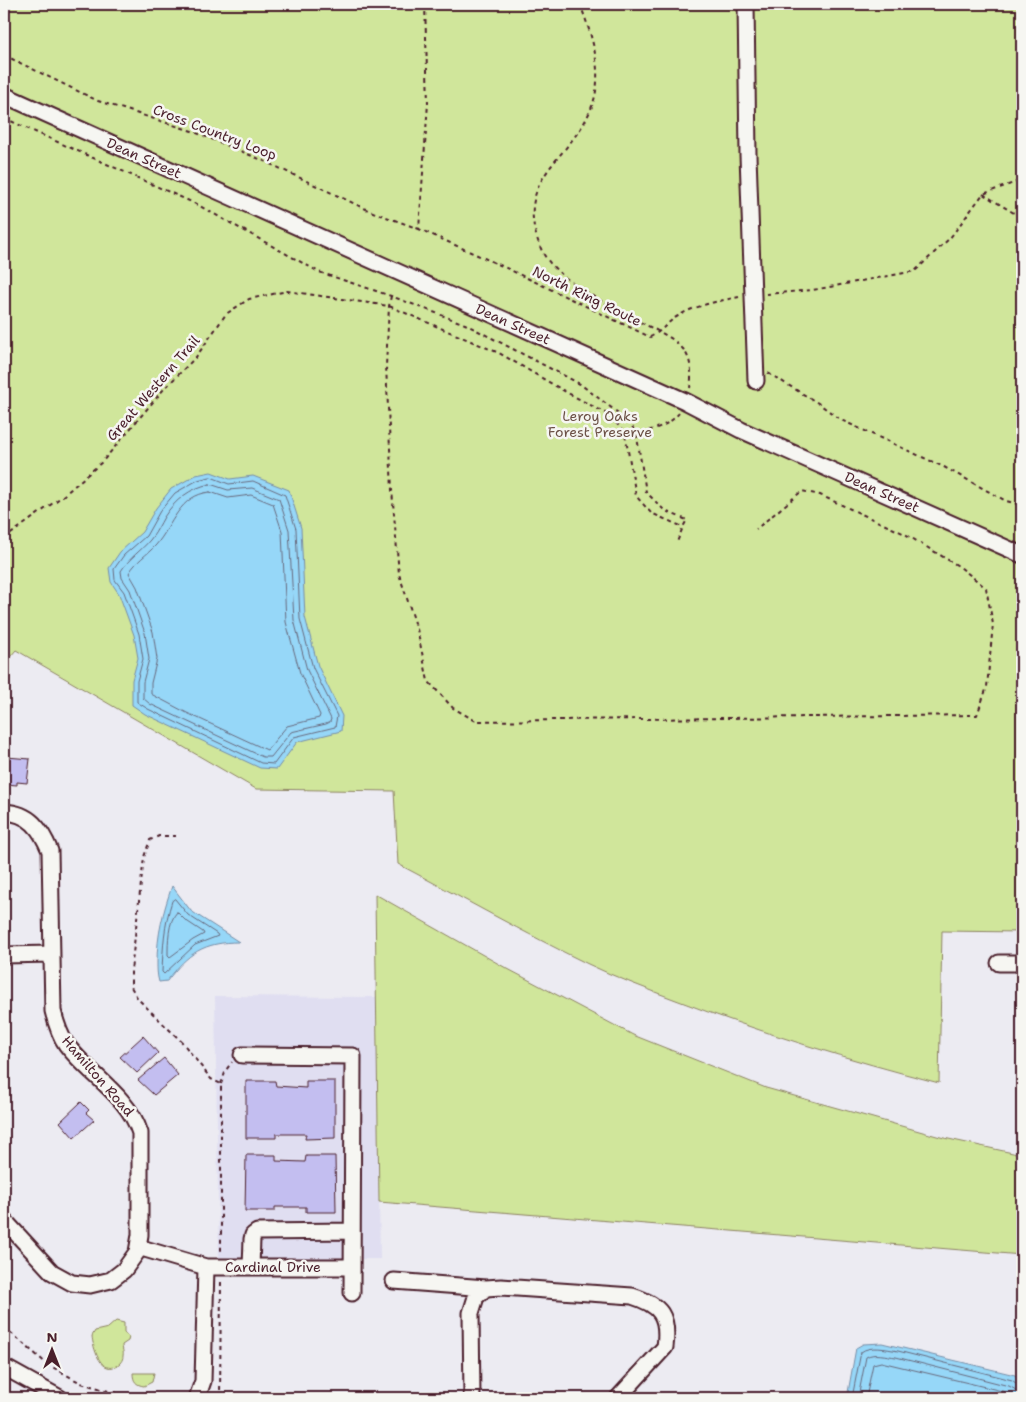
<svg xmlns="http://www.w3.org/2000/svg" width="1026" height="1402" font-family="'Shantell Sans',sans-serif">
<rect width="100%" height="100%" fill="#ecebf2"/>
<filter id="ink" filterUnits="userSpaceOnUse"><feTurbulence type="fractalNoise" baseFrequency=".02" numOctaves="2"/><feDisplacementMap in="SourceGraphic" scale="10" xChannelSelector="R" yChannelSelector="G"/><feConvolveMatrix kernelMatrix="1 2 1 2 8 2 1 2 1" color-interpolation-filters="sRGB"/></filter>
<g filter="url(#ink)">
<!-- built -->
<path fill="#e0def1" d="M215,996L376,997L380,1259H219Z"/>
<!-- green -->
<path fill="#d0e69b" stroke="#8d8263" d="M4,4H1022V932L942,931L939,1083C850,1060 762,1033 676,1000C647,989 617,978 588,964C524,933 461,897 398,864L394,791L256,789L16,650L4,664Z
M375,894L506,968L633,1035L766,1088L944,1138L1022,1155V1255L379,1202Z
M116,1321L124,1323V1333L129,1337L128,1341L122,1345C122,1349 124,1352 123,1356C123,1360 120,1364 116,1366C100,1374 93,1347 92,1336L95,1331L108,1328Z
M133,1373H154L152,1382L144,1386C136,1385 133,1381 133,1373Z"/>
<!-- water -->
<path fill="#96d7f8" stroke="#788da6" d="M211,472L230,479L253,476L289,490L301,528L305,617L318,666L342,716L341,731L297,742L277,769L260,768L145,714L132,705V680L138,658L134,635L119,594L111,582L109,568L120,552L142,532L156,508L171,489L196,475Z
M172,886L191,911L239,942C204,942 188,953 167,981L159,982C157,975 157,969 157,962C157,935 163,912 172,886Z
M882,1343L1015,1375L1022,1381V1398H847L856,1348L863,1344Z"/>
<g fill="none" stroke-linecap="round" stroke-linejoin="round">
<!-- shore -->
<path stroke="#68697d" stroke-width="1" d="M211,477L229,484L253,481L285,495L296,529L300,619L313,668L337,716L335,727L294,737L274,764L261,763L148,709L137,702V681L143,659L139,634L124,592L115,580L114,569L124,555L146,536L160,511L175,493L198,480Z
M210,484L228,490L252,488L279,499L289,530L294,620L307,670L331,719L330,722L326,724L291,732L271,757H263L150,704L143,698V682L149,659L145,633L130,590L122,578L121,571C129,558 141,551 150,540C156,533 160,524 164,517C175,500 190,488 210,484Z
M210,492L228,498L251,495L273,504L282,531L286,622L300,673L320,715L319,718L287,726L267,750L187,713L151,694V683L157,659L153,632L137,587L129,573C136,561 147,555 156,545C173,525 179,495 210,492Z
M175,899L188,915L217,934L218,936L195,945L164,974L162,972C163,947 164,925 172,901Z
M177,912L185,920L203,932L204,934L193,940L170,957L168,955C168,943 168,921 177,912Z
M852,1398L861,1352C870,1345 887,1349 898,1351L1012,1380L1018,1385H1022
M858,1398L866,1357C874,1352 887,1356 896,1357L1009,1386L1016,1390L1022,1391
M866,1398L873,1364L881,1362L1006,1392L1016,1398"/>
</g>
<!-- building -->
<path fill="#c3bef0" stroke="#4a1f2b" d="M7,757L30,759L27,783L17,782V785L5,784Z
M143,1036L158,1053L137,1073L120,1057Z
M164,1058L178,1075L154,1095L138,1080Z
M246,1081H275L276,1086L306,1088V1081H335V1138L305,1139L306,1134H276V1138H246Z
M81,1102L89,1110L86,1113L94,1120L74,1138L60,1122Z
M246,1155H276V1161L305,1162L306,1156H335L336,1212H306V1207H275V1211H245Z"/>
<g fill="none" stroke-linecap="round" stroke-linejoin="round">
<defs>
<path id="minor" d="M746,4L748,155L756,381
M4,95L685,401L741,430L1022,555
M4,812C30,813 41,829 50,851L53,1011C56,1023 59,1034 66,1044C89,1075 128,1095 140,1133V1235L137,1252L124,1270L111,1280L90,1285L72,1283L52,1272L4,1220
M4,955L51,954
M999,963H1022
M242,1055L353,1056L352,1293
M138,1247L206,1267H352
M251,1267L252,1239L253,1235L257,1232L352,1231
M394,1281L486,1288
M4,1367L60,1398
M197,1398L203,1381L206,1267
M472,1398L471,1313L476,1297L486,1288L501,1287L632,1296C661,1305 669,1316 665,1347L618,1398"/>
</defs>
<!-- minor casing -->
<use href="#minor" stroke="#4a1f2b" stroke-width="19"/>
<!-- path -->
<path stroke="#4a1f2b" stroke-width="2" stroke-dasharray="4 4" stroke-linecap="butt" d="M425,4L428,103L419,229L502,266L650,337C663,331 667,322 678,316C696,305 719,301 739,297
M580,4C591,33 603,68 594,100C577,159 508,175 542,251C556,281 616,309 646,325C659,332 673,337 683,349C692,360 692,375 690,388
M4,55L98,101L192,131L262,160L370,211L419,229
M4,118L196,204L319,272L391,296L465,324L580,384L630,422L637,437L646,492L665,511L687,520L683,527L677,542
M983,194L1022,218
M766,294L813,290L915,271L950,238L983,194L1022,180
M391,296L389,306L386,366L392,490L399,574L417,629L428,681L453,708L476,721L977,715L987,687L993,624L986,588L960,567L905,534L820,495L802,491L756,529
M768,373L818,403L841,420L944,467L1006,501L1022,505
M625,434C644,433 667,428 679,413
M4,539L64,495L102,462L164,389L196,357L226,314L249,299L287,291L389,306L499,353L566,392L611,416L625,434L636,496L651,513L683,527
M176,836H159L150,840L144,857L131,971V987L138,999L182,1042L211,1079L221,1084V1253
M221,1084L226,1070L232,1062
M4,1327L47,1364L81,1383L133,1398
M220,1398L221,1280"/>
<!-- minor -->
<use href="#minor" stroke="#f6f6f2" stroke-width="15"/>
</g>
</g>
<g text-anchor="middle" dominant-baseline="central" stroke-width="5" stroke-linejoin="round" paint-order="stroke">
<!-- street labels -->
<g font-size="14" fill="#4a1f2b" stroke="#f6f6f2">
<text transform="translate(215 132) rotate(21)">Cross Country Loop</text>
<text transform="translate(144 158) rotate(24)">Dean Street</text>
<text transform="translate(587 296) rotate(26)">North Ring Route</text>
<text transform="translate(513 324) rotate(24)">Dean Street</text>
<text transform="translate(153 388) rotate(-49)">Great Western Trail</text>
<text transform="translate(882 492) rotate(24)">Dean Street</text>
<text transform="translate(98 1076) rotate(49)">Hamilton Road</text>
<text x="273" y="1267">Cardinal Drive</text>
</g>
<!-- park labels -->
<g font-size="14" fill="#6c5147" stroke="#f6f6f2">
<text x="600" y="416">Leroy Oaks<tspan x="600" dy="16">Forest Preserve</tspan></text>
</g>
</g>
<!-- margin -->
<rect width="1026" height="1402" fill="none" stroke="#f6f6f2" stroke-width="20"/>
<rect x="10" y="10" width="1006" height="1382" fill="none" stroke="#4a1f2b" stroke-width="2" filter="url(#ink)"/>
<!-- north arrow -->
<g transform="translate(52 1350)" stroke="#f6f6f2" stroke-width="4" paint-order="stroke">
<path d="M0-4L9 19L0 12L-9 19Z" fill="#4a1f2b"/>
<text y="-8" font-size="14" font-weight="bold" text-anchor="middle" fill="#4a1f2b">N</text>
</g>
</svg>
